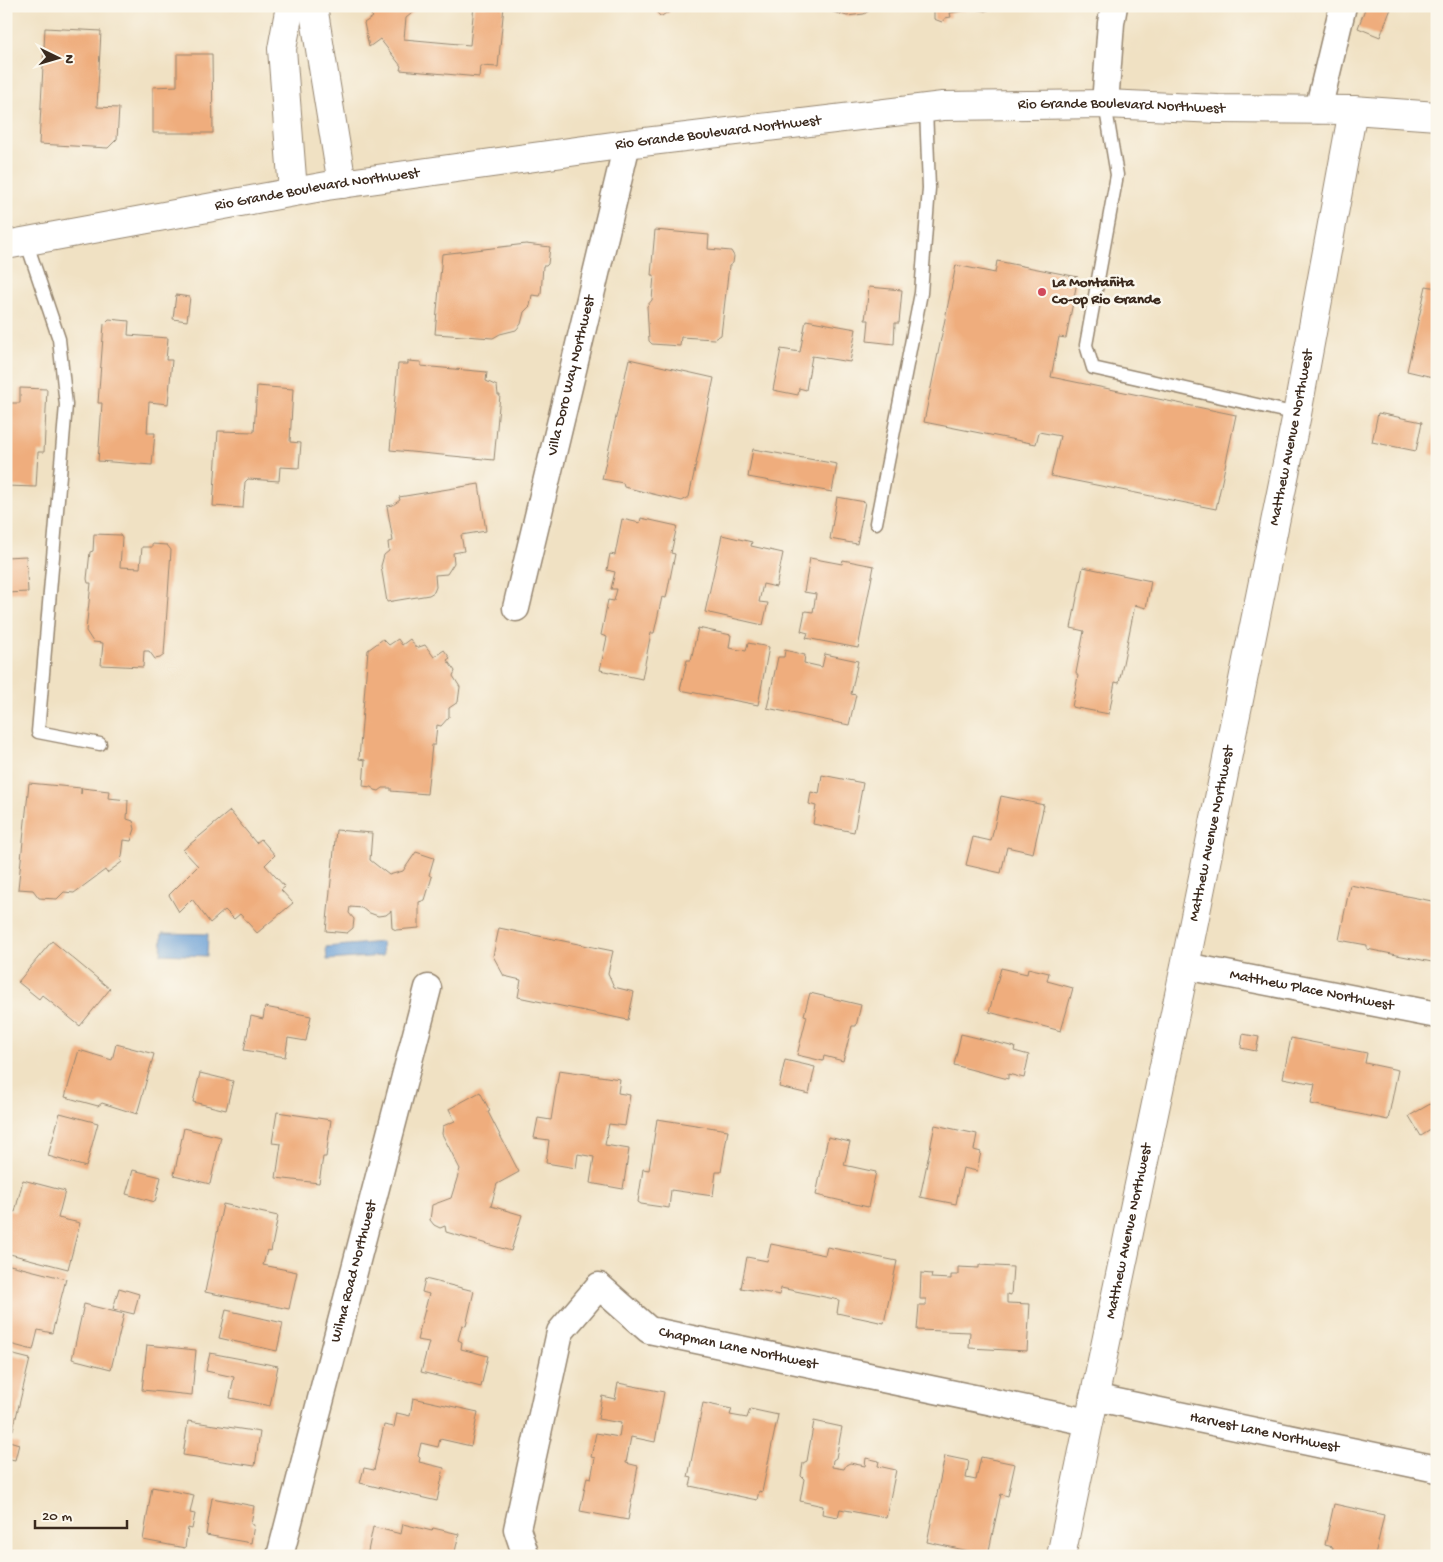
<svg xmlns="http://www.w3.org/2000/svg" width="1443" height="1562" font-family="'Gochi Hand',sans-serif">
<rect width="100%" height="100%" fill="#fbf7ec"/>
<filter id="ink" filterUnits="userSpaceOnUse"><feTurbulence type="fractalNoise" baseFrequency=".02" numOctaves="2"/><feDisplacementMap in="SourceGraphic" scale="10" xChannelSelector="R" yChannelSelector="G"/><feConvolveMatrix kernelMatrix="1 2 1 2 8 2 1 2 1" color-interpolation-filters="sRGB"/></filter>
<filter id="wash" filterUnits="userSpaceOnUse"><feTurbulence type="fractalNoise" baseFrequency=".0096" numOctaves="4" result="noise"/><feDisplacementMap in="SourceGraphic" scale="20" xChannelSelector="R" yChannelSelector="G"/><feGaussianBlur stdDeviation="1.12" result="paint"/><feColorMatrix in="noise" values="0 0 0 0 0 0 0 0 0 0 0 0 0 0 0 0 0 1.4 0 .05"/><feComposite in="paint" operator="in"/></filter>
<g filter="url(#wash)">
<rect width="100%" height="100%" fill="#f0e1c3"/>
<!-- water -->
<path fill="#689ed5" stroke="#52647a" d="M162,933L208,934L207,956L161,954Z
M382,942L383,956L327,960L326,947Z"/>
<g id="blocks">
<!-- building -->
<path fill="#efad7d" d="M377,6H421L406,18L404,39L470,45L474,6H504L498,67L480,66L479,77L400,70L401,66L380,39L369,47L364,23L373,17L369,13Z
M651,6H675L668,13H666L662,16H660Z
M827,6H876L864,14L847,16L833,12Z
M934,6H1000L985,11L974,9L950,13L951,17L945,18L942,22L934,19Z
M1366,6H1392L1380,37L1358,28Z
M45,28L101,31L97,107L119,108L117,139L108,148L39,144Z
M177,54H212L213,133H153V87L177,86Z
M655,230L709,235L708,249L731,251L734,256L733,263L729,266L721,335L714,339L681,337L680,346L652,344L649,341L647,306L652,300L654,275H651Z
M526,244L550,247L548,264L546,266H543L541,294L540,296L532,295L530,306L524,312L521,324L516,330L500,334L493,338L435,334L442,254Z
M997,261L1078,277L1066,338L1059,337L1051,377L1236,415L1216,509L1051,476L1060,436L1039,432L1036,444L924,422L956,265L995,273Z
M1426,286L1437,288V378L1407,371Z
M869,287L902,290L899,323H895L894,344L867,341L869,320H865Z
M176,295L190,297L187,321L173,319Z
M109,319L129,321L128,335L168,338L166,360H172L168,404L149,402L147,433H155L152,465L98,461L102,403H98L104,324Z
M806,320L856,329L850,362L812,356L806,390L799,388L798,395L773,390L781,349L800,352Z
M629,359L714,378L689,497L682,501L624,487L623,483L602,479Z
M408,361L421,362V366L487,372L486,381L497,386L498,395H500L494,460L390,450L398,364H408Z
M257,386L293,389L290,442L301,443L299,468L280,467L279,481L248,479L245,482L243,508L213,506L218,431L254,432Z
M20,388L47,389L44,452H38L36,487L6,486V403H20Z
M1378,413L1422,422L1416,451L1372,442Z
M1436,424H1437V456L1430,454Z
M753,449L837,464L832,492L748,477Z
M479,484L486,531L461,535L464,551L453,553L454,563L447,574L435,575L436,587L434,592L429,595L387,602L381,566L384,555L389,551L388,542L393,541L387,506L393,505L400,500L399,497Z
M837,497L865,502L857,544L830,539Z
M641,518L677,526L671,553L675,554L666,598L662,597L654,633H651L642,679L600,670L607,637L601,635L608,600L614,601L617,589H611L615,572L607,570L610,554L615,555L622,519L640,523Z
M94,534L120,535L122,538L120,567L140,568L142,547H152V544L167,545L171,550L164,655L160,658L155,659L149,651H144L143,667L101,665L103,643L93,642L86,631L91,583H88L87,579L90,552L93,551Z
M722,535L752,542L751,546L783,553L776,587L763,584L759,602L768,603L763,625L705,612Z
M26,556L28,592L6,593V557Z
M810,558L842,564L843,560L874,566L858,648L806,638L808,633L801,631L805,611L813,612L816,594L804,592Z
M1083,567L1151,581L1146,608L1135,605L1119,683L1115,682L1109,714L1072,707L1078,676L1076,673L1084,631L1071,628Z
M698,628L731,635L729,648L746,651L748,643L769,647L758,705L680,690L687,660H691Z
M383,639L389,645L398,639L402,645L410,639L416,648L425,645L434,657L444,650L450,658L447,660L455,671L453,676L460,687L458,702L449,708V717L441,726L437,725L435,745H432L427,794L391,791V788H383L379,791L375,790L371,787L363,786L365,760L359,759L368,650Z
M785,650L805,655L804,663L822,667L825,654L858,661L851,694L856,695L849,725L767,708L778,657H784Z
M822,775L863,783L854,832L813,824L816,806L809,804L811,792L819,794Z
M29,783L81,788V794L82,788L109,791L108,798L128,800L127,819L133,821L135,829L131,841L124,840L122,857L120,859L122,862L107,873L105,870L74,893L64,892L57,899L39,898L33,890L18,889Z
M1001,796L1044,805L1033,853L1007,847L1001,873L966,865L973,837L991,841Z
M230,811L256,843L261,839L275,855L265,865L285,887L281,890L293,903L257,933L240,914L234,919L225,910L210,923L192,899L179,912L169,895L198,866L183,850Z
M336,830L372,833L370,860L389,875L403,871L416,852L434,858L429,875L432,877L425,900L419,902V928L396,930L392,928L391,911L386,915L378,916L367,912L362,908L350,907L349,913L354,919L353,928L347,933L326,931Z
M1350,885L1437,902V963L1367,949V945L1339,940Z
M499,928L613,951L608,973L614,987L634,992L628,1020L518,997L521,980L504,976L493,956Z
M52,941L110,989L80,1026L42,995L39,999L18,982Z
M1001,968L1027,974L1028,968L1049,973L1047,981L1073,988L1061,1031L989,1012Z
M810,993L861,1005L856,1026H852L843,1061L824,1056L823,1061L797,1055L807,1016L804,1015Z
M265,1007L311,1016L306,1041L288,1038L285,1057L244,1050L251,1016L263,1019Z
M961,1034L1015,1047L1014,1051L1029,1055L1024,1078L1008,1074V1079L954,1065Z
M1243,1034L1259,1037L1256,1051L1241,1048Z
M1291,1038L1367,1053L1365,1063L1398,1070L1388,1120L1311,1104L1315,1084L1283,1078Z
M116,1044L154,1054L137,1114L102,1103L98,1106L65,1097L79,1050L112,1060Z
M785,1060L815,1067L809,1094L779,1087Z
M559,1070L620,1079L618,1093L630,1095L625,1126L609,1124L605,1145L629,1149L623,1189L590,1183L594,1157L578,1154L576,1168L546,1163L549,1140L534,1138L538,1118L551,1120Z
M200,1073L233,1081L226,1110L193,1102Z
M480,1092L490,1111L488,1112L519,1172L497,1184L491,1206L522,1215L511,1251L446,1232L445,1226L440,1228L434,1225L430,1220L432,1205L451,1198L460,1169L442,1134L443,1126L455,1121L449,1109Z
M1432,1103L1437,1112V1126L1421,1136L1409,1116Z
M277,1112L331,1120L326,1157H323L319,1183L276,1178L281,1144L272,1143Z
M60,1113L98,1123L86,1167L48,1156Z
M657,1119L728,1130L721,1172H716L713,1196L671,1190L669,1208L641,1204L638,1202L643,1169L649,1170Z
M935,1125L977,1134L974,1150L981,1152L977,1171L963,1168L956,1204L920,1197Z
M184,1128L221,1137L210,1184L174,1175Z
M828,1137L850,1142L844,1165L876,1172L868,1207L816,1195Z
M133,1170L161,1177L155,1202L126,1194Z
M23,1180L65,1191L58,1218L80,1223L68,1269L6,1253V1218L8,1210L15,1212Z
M223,1204L278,1216L271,1251L267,1250L263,1265L297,1272L289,1309L205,1292Z
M771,1244L825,1255L827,1247L897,1261L884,1323L837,1313L839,1300L781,1288L780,1295L741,1288L747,1257L767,1261Z
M6,1264L66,1279L52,1333L38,1330L33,1350L6,1343Z
M979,1265L1013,1267L1011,1295L1007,1294V1303L1030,1304L1027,1351L969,1348L970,1332L917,1330L919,1305H926V1299H920L921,1273L932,1274L931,1278L951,1279V1275H958V1267L979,1268Z
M425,1279L474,1291L466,1326L462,1325L458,1340L462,1342L461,1349L488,1356L481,1387L421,1372L429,1342L417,1340L429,1294L422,1292Z
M119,1288L139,1294L134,1314L113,1309Z
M84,1304L124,1314L111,1369L72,1359Z
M226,1310L283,1323L277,1351L219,1338Z
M147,1345L196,1350L192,1395L142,1390Z
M6,1353L30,1359L13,1430L6,1429Z
M210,1353L278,1366L270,1406L230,1398L234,1377L206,1371Z
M618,1383L664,1392L655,1442L631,1437L626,1463L638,1466L628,1520L580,1511L587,1477L591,1478L595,1458L591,1457L596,1433L619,1437L621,1423L598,1419L602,1396L615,1399Z
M413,1398L478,1412L471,1446L440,1439L438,1447L421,1443L418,1456L420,1458L419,1462L444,1468L437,1501L360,1483L364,1468L374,1470L384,1425L394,1427L397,1413L410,1416Z
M703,1403L732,1409L730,1415L747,1418L750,1409L778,1415L762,1492L759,1491L757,1500L690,1486L692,1478L688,1477Z
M188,1421L260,1432L255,1466L183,1455Z
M814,1421L842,1427L836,1458L833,1460L832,1467L844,1469L846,1465L850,1463L865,1466L866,1458L879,1461L878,1466L896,1470L886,1518L840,1509L838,1517L822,1514L823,1506L800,1501L804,1479L801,1476L803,1463L807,1461Z
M6,1440L19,1444L15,1460L6,1458Z
M945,1456L969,1461L966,1478L976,1480L981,1457L1015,1464L1008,1496L1001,1494L988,1555L927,1542Z
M152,1487L194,1495L190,1513L195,1514L192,1529L188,1528L185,1548L143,1540Z
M212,1498L254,1506L251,1524L254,1525L251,1543L206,1535Z
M1334,1504L1384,1515L1375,1556H1332L1333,1547L1325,1545Z
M403,1524L432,1531L433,1528L459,1534L454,1556H367L373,1527L401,1534Z
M6,1550L24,1555V1556H6Z"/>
</g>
</g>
<g filter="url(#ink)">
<use href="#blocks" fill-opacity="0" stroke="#968670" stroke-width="1"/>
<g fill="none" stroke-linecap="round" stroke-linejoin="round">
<defs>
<path id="service" d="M1105,104L1117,175L1086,345L1093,368L1297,414
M26,241L59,339L66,405L38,732L100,744
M876,523L921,293L929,188L926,108"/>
<g id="minor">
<path d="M1105,104L1111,23L1114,6"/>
<path d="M1318,110L1343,6"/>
<path id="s1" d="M516,608L627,144"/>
<path id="s2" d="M1185,966L1437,1015"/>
<path id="s3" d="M1093,1397L1437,1469"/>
<path id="s4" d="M280,1556L428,988"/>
<path id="s5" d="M526,1556L517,1529L560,1332L599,1286L649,1330L1088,1422"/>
</g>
<g id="tertiary">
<path d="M290,6L282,49L293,191"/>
<path d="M313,6L342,184"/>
<path id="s6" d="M1061,1556L1185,966L1297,414L1353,110"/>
</g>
<g id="secondary">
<path id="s7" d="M6,245L327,186L627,144L943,106L1105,104L1218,109L1353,110L1437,116"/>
</g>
</defs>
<!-- service casing -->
<use href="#service" stroke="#968670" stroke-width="15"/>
<!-- minor casing -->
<use href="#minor" stroke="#968670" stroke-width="29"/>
<!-- tertiary casing -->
<use href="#tertiary" stroke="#968670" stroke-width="30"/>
<!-- secondary casing -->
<use href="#secondary" stroke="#968670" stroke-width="30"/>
<!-- service -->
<use href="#service" stroke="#fff" stroke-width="12"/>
<!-- minor -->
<use href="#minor" stroke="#fff" stroke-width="26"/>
<!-- tertiary -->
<use href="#tertiary" stroke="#fff" stroke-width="28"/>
<!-- secondary -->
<use href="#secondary" stroke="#fff" stroke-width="28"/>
</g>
</g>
<!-- markers -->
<circle fill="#d1495b" stroke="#fbf7ec" stroke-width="2" cx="1042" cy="292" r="5"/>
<g text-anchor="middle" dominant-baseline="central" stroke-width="5" stroke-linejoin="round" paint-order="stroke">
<!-- street labels -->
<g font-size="15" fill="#3b2a1e" stroke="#fbf7ec">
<text stroke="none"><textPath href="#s7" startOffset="1126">Rio Grande Boulevard Northwest</textPath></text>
<text stroke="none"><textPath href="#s7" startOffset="721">Rio Grande Boulevard Northwest</textPath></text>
<text stroke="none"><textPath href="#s7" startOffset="316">Rio Grande Boulevard Northwest</textPath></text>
<text stroke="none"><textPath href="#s1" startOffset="239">Villa Doro Way Northwest</textPath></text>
<text stroke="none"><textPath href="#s6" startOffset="1142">Matthew Avenue Northwest</textPath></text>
<text stroke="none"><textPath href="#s6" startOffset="738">Matthew Avenue Northwest</textPath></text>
<text stroke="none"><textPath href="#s2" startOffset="129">Matthew Place Northwest</textPath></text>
<text stroke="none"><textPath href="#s6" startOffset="332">Matthew Avenue Northwest</textPath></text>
<text stroke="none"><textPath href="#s4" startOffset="294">Wilma Road Northwest</textPath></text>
<text stroke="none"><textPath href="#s5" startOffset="448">Chapman Lane Northwest</textPath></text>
<text stroke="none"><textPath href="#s3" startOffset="175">Harvest Lane Northwest</textPath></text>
</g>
<!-- poi labels -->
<g font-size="15" font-weight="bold" fill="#3b2a1e" stroke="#fbf7ec" text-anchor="start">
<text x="1052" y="283">La Montañita<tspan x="1052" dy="17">Co-op Rio Grande</tspan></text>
</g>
</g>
<!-- margin -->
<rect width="1443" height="1562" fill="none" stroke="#fbf7ec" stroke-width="25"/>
<!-- north arrow -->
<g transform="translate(58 58) rotate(95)" stroke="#fbf7ec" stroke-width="4" paint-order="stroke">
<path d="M0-4L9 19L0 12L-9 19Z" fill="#3b2a1e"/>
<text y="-8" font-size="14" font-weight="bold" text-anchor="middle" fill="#3b2a1e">N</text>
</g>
<!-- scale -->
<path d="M35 1520v8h92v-8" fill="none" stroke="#3b2a1e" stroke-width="2.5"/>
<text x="42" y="1520" font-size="15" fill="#3b2a1e" stroke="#fbf7ec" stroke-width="4" paint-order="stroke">20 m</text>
</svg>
